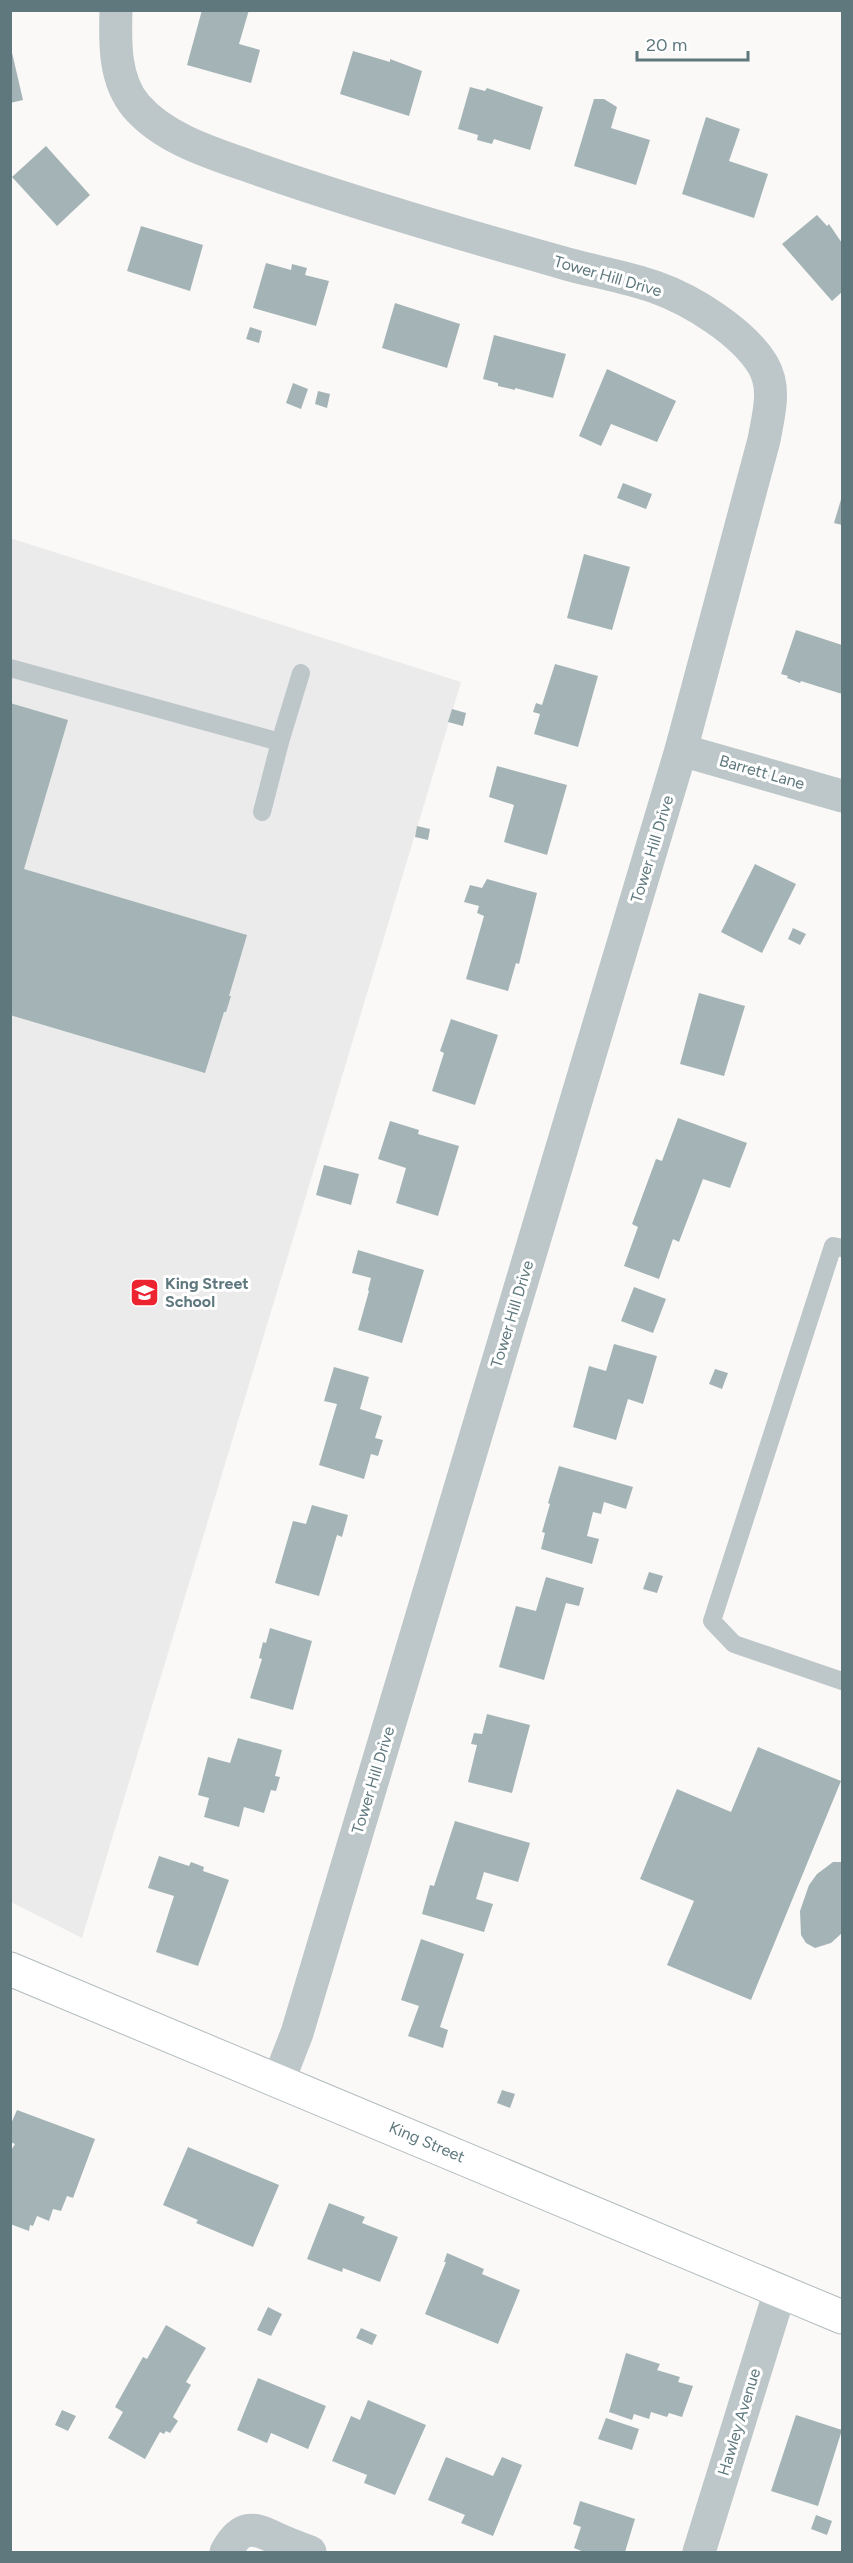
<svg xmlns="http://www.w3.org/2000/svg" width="853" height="2563" font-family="Figtree,sans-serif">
<rect width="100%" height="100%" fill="#faf9f7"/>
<!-- built -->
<path fill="#eaebea" d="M10,538L461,682L82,1938L11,1902Z"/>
<!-- building -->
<path fill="#a4b4b6" d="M202,10H249L239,44L260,50L251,83L187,65Z
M10,44L23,100L10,103Z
M353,51L390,62V59L422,71L409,116L340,94Z
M470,87L485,91L487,88L543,107L530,150L494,139L492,144L477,140L478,135L458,129Z
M594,99H604L617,107L611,128L650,140L636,185L574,166Z
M706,117L740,129L729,161L768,174L754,218L682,194Z
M46,146L90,195L57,226L12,177Z
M817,215L827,226L829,224L842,243V292L832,301L782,244Z
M141,226L203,245L190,291L127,271Z
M266,263L291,270L292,264L307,268L305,275L329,281L316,326L253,308Z
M395,303L460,324L447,368L382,348Z
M250,327L262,331L259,343L246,339Z
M494,335L566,354L553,398L515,388V390L498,386V383L483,379Z
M607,369L676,401L657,442L611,424L601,446L579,436Z
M293,383L308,389L301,409L286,403Z
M318,391L330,394L327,408L315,404Z
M623,483L652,494L646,509L617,498Z
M842,496V525L834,523Z
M584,554L630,567L612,630L567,618Z
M796,630L842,645V694L801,681L800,683L787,678L788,676L781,674Z
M555,664L598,676L578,747L534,734L540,714L533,712L536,703L542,705Z
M10,703L68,720L24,869L247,935L229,996H231L226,1012H224L205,1073L10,1015Z
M452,709L466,713L463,726L448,722Z
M497,766L567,785L547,855L504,842L514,805L489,797Z
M417,826L430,829L428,840L415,837Z
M755,864L796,884L762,953L721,932Z
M487,879L537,893L519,964L516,963L508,991L466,979L484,916L477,913L479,906L464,902L470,885L482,888Z
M793,928L806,934L800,945L788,939Z
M699,993L745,1006L724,1076L680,1064Z
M451,1019L498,1035L475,1105L432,1091L444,1053L440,1051Z
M678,1118L747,1143L730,1188L703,1179L679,1242L673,1239L659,1279L624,1266L638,1227L632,1224L656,1159L662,1161Z
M390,1121L419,1130L418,1134L459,1146L438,1216L396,1203L406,1168L378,1159Z
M324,1165L359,1174L351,1205L316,1195Z
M358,1250L424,1270L402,1343L358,1330L369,1291L368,1290L371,1278L352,1273Z
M634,1287L666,1299L653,1333L621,1321Z
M614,1344L657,1356L643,1404L628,1399L616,1440L573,1427L589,1366L606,1371Z
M334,1367L369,1377L360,1409L382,1416L375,1438L383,1440L378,1456L371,1454L364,1479L319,1465L337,1404L324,1401Z
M715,1369L728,1373L722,1389L709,1384Z
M559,1466L633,1487L626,1509L604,1502L601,1514L593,1512L587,1536L599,1539L592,1564L541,1549L545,1533L542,1532L550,1504L548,1503Z
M312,1505L348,1515L342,1537L337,1535L319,1596L275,1583L293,1521L306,1524Z
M649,1572L663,1576L657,1593L643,1589Z
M546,1577L584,1588L579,1606L566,1603L544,1680L499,1667L516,1606L536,1611Z
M270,1628L312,1641L293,1710L250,1698L262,1659L259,1658L263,1642L266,1643Z
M487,1714L530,1725L512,1793L468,1782L477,1745L471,1744L474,1733L482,1734Z
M238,1738L282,1750L275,1776L280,1777L276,1791L271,1790L264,1813L244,1807L239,1827L204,1817L209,1798L198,1795L208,1757L230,1763Z
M758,1747L841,1781L751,2000L667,1965L694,1901L640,1879L677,1789L731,1812Z
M455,1821L530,1843L518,1882L484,1872L476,1899L493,1904L484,1932L422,1914L430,1885L434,1886Z
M159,1856L189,1866L191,1862L204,1867L203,1871L229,1880L198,1966L156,1952L174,1896L148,1888Z
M833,1862H842V1933L831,1943L815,1948L806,1943L801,1935L800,1911L809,1885L817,1874Z
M421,1939L464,1954L440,2027L448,2030L443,2048L408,2036L419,2006L401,2000Z
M502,2090L515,2094L510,2108L497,2103Z
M17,2110L95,2139L73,2198L67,2196L61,2211L53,2209L49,2221L37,2216L33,2226L30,2225L29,2231L10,2224V2152L15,2144L10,2142V2126Z
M188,2147L279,2185L253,2247L196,2223L198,2220L163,2205Z
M329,2203L365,2217L362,2223L398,2237L380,2282L343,2268L342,2272L307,2259Z
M447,2253L484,2269L482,2274L520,2290L498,2344L425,2314L446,2262H444Z
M268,2307L282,2314L271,2336L257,2330Z
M166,2325L206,2348L186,2382L191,2385L173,2417L178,2421L170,2433L166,2431L164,2434L160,2432L145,2459L108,2438L123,2412L115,2407L143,2357L147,2359Z
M361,2328L377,2335L372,2345L356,2338Z
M626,2353L660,2364L657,2370L680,2377L678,2382L693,2386L682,2417L669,2413L667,2417L651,2412L649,2419L634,2414L632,2420L609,2412Z
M258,2378L326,2406L308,2449L271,2433L267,2443L237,2430Z
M368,2400L426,2425L395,2495L364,2483L367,2475L332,2461L351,2416L360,2420Z
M62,2410L76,2416L68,2431L55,2425Z
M796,2415L842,2430L818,2506L771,2491Z
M606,2418L639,2429L632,2450L598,2439Z
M446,2457L493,2476L502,2457L522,2465L493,2536L461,2523L465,2515L428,2500Z
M580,2501L635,2519L625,2552H584L574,2548L581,2527L573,2524Z
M816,2515L832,2521L827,2535L811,2529Z"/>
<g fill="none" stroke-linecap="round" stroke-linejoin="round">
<defs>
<path id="secondary" d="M10,1969L842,2317"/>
</defs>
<!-- secondary casing -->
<use href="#secondary" stroke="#b2bcbe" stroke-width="35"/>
<!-- service -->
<path stroke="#bdc6c8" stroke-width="18" d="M10,668L280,742L301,673
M262,812L280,742
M842,1248L833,1246L712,1621L734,1644L842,1681"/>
<!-- minor -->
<path stroke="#bdc6c8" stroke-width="33" d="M116,10C115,42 114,80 136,106C166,141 218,155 260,170C360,205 464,235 567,264C596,272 627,277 655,287C692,300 743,332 763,365C777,389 768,416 764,440L681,750L297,2033L278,2082
M681,750L842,796
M226,2552C240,2526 251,2526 275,2538C286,2543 299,2548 310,2552
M699,2552L780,2291"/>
<!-- secondary -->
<use href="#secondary" stroke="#fff" stroke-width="33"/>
</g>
<!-- icons -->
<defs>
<symbol id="school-square" viewBox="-11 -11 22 22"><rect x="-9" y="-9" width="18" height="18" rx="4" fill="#ec2430" stroke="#fff"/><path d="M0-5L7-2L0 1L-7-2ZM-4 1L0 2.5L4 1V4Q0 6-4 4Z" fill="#fff"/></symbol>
</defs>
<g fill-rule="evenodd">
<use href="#school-square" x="128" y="1276" width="33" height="33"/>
</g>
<g text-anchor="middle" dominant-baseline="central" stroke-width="6" stroke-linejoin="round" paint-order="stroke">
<!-- street labels -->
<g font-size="16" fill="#5e787e" stroke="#fff">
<text transform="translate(608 276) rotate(16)">Tower Hill Drive</text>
<text transform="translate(762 772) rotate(16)">Barrett Lane</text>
<text transform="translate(652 849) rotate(-73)">Tower Hill Drive</text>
<text transform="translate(512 1314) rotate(-73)">Tower Hill Drive</text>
<text transform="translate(373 1780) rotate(-73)">Tower Hill Drive</text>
<text transform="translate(427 2142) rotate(23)">King Street</text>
<text transform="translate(739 2422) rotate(-73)">Hawley Avenue</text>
</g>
<!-- poi labels -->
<g font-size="16" font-weight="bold" fill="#5e787e" stroke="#fff" text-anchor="start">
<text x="165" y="1283">King Street<tspan x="165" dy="18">School</tspan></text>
</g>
</g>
<!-- border -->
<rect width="853" height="2563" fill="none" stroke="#5e787e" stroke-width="24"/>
<!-- scale -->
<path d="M637 51v9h111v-9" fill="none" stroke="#5e787e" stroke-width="3"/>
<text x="646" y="51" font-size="18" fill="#5e787e" stroke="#ffffff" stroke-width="4.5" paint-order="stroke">20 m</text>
</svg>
